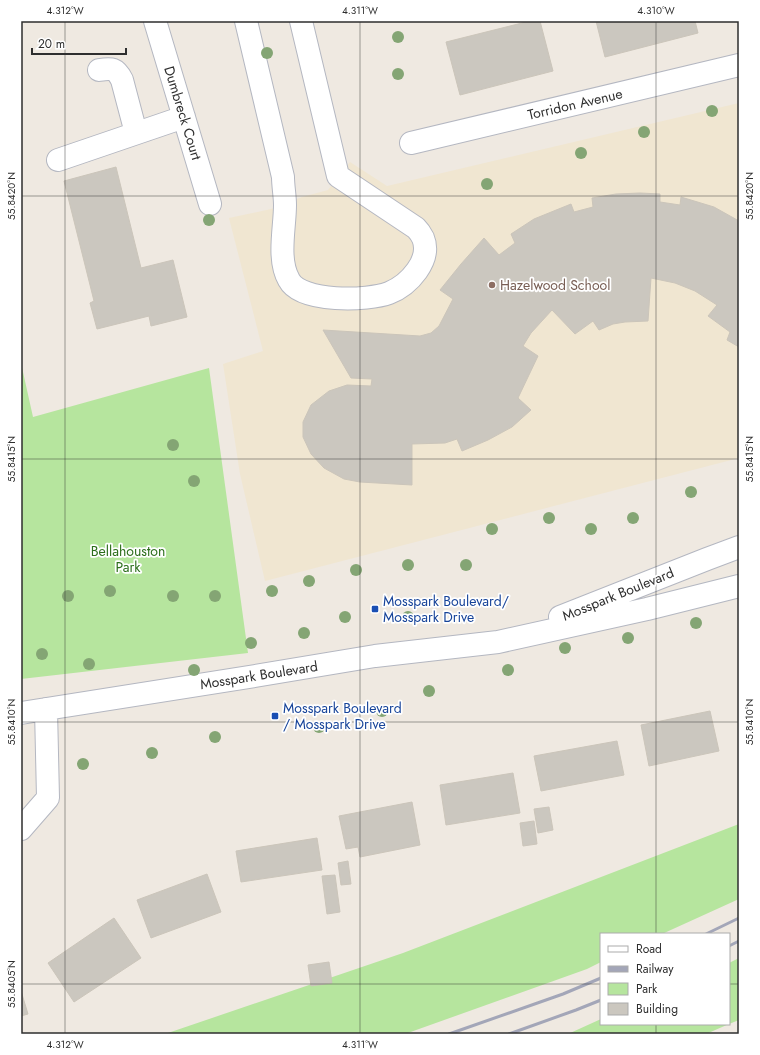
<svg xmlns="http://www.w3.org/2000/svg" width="760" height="1055" font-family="Jost,sans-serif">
<rect width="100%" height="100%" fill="#efe9e1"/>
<!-- education -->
<path fill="#f0e6d1" d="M739,103V458L265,581L240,474L223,364L263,351L229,218L271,209L302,197L328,190L350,162L387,186Z"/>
<!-- green -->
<path fill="#b6e59e" d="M21,363L33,417L209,368L248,653L21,679Z
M739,824V899L662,934H601V962L587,969L405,1034H165L403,953Z
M739,958V1020L729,1024V963Z
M601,1019V1024H729L706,1034H568Z"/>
<!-- building -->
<path fill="#cbc7bf" stroke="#cbc5ba" d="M530,21H540L553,71L460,95L446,42Z
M596,21H695L698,33L605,57Z
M116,167L141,268L173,260L187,317L151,326L149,316L97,329L90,303L94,301L64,181Z
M640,193L660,194V202L680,205L681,197L714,207L739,221V347L727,340L730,332L708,316L717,305L695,291L675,283L651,278L648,321L625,322L613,324L599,330L593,321L575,334L552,310L531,333L523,346L538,356L518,398L531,410L512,427L488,440L462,451L457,439L445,443L412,444V485L360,482L344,479L324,468L311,454L303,437V422L311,405L329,391L347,385L371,386L372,379L351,378L323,330L420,336L431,333L439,326L453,299L440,290L461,264L484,238L499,255L515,243L511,234L534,219L571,204L574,212L593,207L592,198L616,194Z
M710,711L719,751L649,766L641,725Z
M617,741L624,775L541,791L534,756Z
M513,773L520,813L446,825L440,785Z
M412,802L420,845L360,857L358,847L346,849L339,816Z
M549,807L553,830L538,833L534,809Z
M534,821L537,844L523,846L520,823Z
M317,838L322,870L241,882L236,851Z
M348,861L351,884L341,885L338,863Z
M207,874L221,912L151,938L137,900Z
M335,875L340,912L327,914L322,876Z
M114,918L141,958L74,1002L48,963Z
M329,962L332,983L311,986L308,965Z
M21,991L28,1014L21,1016Z"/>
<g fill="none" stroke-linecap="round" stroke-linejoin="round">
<defs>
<path id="minor" d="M155,21L210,204
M246,21L283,177C283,186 285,196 285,205C285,228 277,259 289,280C301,303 368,301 389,293C409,285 432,260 423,238C421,234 419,231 416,228L338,176L301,21
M99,70C112,68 116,68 122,80L136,133
M411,143L739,65
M58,160L184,117
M560,617L707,559L739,547
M21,713L255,676L375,656L498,642L647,609L739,586
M21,829L48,798L46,709"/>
</defs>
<!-- minor casing -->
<use href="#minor" stroke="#b4b7c1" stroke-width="24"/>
<!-- minor -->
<use href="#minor" stroke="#fff" stroke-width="22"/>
<!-- rail -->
<path stroke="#a3a6b8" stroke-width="3" d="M706,934L739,918
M729,946L739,941
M449,1034L563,994L601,978
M509,1034L576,1010L601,1000"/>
</g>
<!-- trees -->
<g fill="#84a574">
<circle cx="398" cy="37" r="6"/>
<circle cx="267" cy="53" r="6"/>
<circle cx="398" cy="74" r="6"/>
<circle cx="712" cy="111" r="6"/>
<circle cx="644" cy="132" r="6"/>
<circle cx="581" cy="153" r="6"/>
<circle cx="487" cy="184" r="6"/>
<circle cx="209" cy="220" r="6"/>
<circle cx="173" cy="445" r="6"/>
<circle cx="194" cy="481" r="6"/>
<circle cx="691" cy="492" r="6"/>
<circle cx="549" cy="518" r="6"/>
<circle cx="633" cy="518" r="6"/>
<circle cx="492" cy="529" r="6"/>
<circle cx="591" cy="529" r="6"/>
<circle cx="408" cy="565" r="6"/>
<circle cx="466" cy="565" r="6"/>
<circle cx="356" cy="570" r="6"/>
<circle cx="309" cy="581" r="6"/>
<circle cx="110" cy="591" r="6"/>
<circle cx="272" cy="591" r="6"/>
<circle cx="68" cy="596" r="6"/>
<circle cx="173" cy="596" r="6"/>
<circle cx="215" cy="596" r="6"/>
<circle cx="345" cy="617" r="6"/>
<circle cx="408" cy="617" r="6"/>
<circle cx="696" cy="623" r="6"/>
<circle cx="304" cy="633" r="6"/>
<circle cx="628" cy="638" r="6"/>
<circle cx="251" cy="643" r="6"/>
<circle cx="565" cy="648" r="6"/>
<circle cx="42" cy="654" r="6"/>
<circle cx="89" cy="664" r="6"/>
<circle cx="194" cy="670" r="6"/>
<circle cx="508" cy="670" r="6"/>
<circle cx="429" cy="691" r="6"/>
<circle cx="382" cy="711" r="6"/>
<circle cx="319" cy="727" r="6"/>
<circle cx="215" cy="737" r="6"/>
<circle cx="152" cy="753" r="6"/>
<circle cx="83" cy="764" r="6"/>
</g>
<!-- ticks -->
<path fill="none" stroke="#2e2e2e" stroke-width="1" stroke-opacity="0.45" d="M65,21V1034M360,21V1034M656,21V934M21,196H739M21,459H739M21,722H739M21,984H601M729,984H739M656,1024V1034"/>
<!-- markers -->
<circle fill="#8d6e63" stroke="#fff" stroke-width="1.5" cx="492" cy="285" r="4"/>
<g fill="#1a4fb4" stroke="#fff" stroke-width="1.5">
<rect x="371" y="605" width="8" height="8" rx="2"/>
<rect x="271" y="712" width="8" height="8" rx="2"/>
</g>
<g text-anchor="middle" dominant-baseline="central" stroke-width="3.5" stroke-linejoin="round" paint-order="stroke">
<!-- street labels -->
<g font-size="14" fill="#2e2e2e" stroke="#fff">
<text transform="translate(575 104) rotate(-13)">Torridon Avenue</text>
<text transform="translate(183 113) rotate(73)">Dumbreck Court</text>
<text transform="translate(618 594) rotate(-22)">Mosspark Boulevard</text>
<text transform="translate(259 675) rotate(-9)">Mosspark Boulevard</text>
</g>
<!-- education labels -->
<g font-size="14" fill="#785e54" stroke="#fff" text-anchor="start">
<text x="500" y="285">Hazelwood School</text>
</g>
<!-- park labels -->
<g font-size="14" fill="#2c6e1b" stroke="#fff">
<text x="128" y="551">Bellahouston<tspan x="128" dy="16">Park</tspan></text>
</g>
<!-- transit labels -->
<g font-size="14" fill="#164399" stroke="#fff" text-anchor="start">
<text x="383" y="601">Mosspark Boulevard/<tspan x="383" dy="16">Mosspark Drive</tspan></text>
<text x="283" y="708">Mosspark Boulevard<tspan x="283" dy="16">/ Mosspark Drive</tspan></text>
</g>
</g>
<!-- border -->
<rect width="760" height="1055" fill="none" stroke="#ffffff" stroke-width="44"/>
<!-- legend -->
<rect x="600" y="933" width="130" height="92" fill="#ffffff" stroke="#ababab"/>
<rect x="608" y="946" width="20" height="6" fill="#ffffff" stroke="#ababab"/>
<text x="636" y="953" font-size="12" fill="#2e2e2e">Road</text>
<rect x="608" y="966" width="20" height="6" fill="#a3a6b8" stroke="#ababab"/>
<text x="636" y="973" font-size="12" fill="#2e2e2e">Railway</text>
<rect x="608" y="983" width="20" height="12" fill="#b6e59e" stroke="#ababab"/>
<text x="636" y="993" font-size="12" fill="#2e2e2e">Park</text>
<rect x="608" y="1003" width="20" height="12" fill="#cbc7bf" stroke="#ababab"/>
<text x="636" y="1013" font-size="12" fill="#2e2e2e">Building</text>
<!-- scale -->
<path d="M32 48v6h94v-6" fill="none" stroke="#2e2e2e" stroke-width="2"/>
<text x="38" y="48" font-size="12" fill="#2e2e2e" stroke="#ffffff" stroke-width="3" paint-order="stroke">20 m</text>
<rect x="22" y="22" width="716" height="1011" fill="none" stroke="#2e2e2e" stroke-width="1.5"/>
<g font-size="10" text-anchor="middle" fill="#2e2e2e">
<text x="65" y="14">4.312°W</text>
<text x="360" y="14">4.311°W</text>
<text x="656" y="14">4.310°W</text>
<text transform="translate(11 196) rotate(-90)" y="4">55.8420°N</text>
<text transform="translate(749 196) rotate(-90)" y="4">55.8420°N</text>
<text transform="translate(11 459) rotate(-90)" y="4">55.8415°N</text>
<text transform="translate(749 459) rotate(-90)" y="4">55.8415°N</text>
<text transform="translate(11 722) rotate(-90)" y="4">55.8410°N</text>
<text transform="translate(749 722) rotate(-90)" y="4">55.8410°N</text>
<text transform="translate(11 984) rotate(-90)" y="4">55.8405°N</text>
<text x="65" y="1048">4.312°W</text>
<text x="360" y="1048">4.311°W</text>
</g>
</svg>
